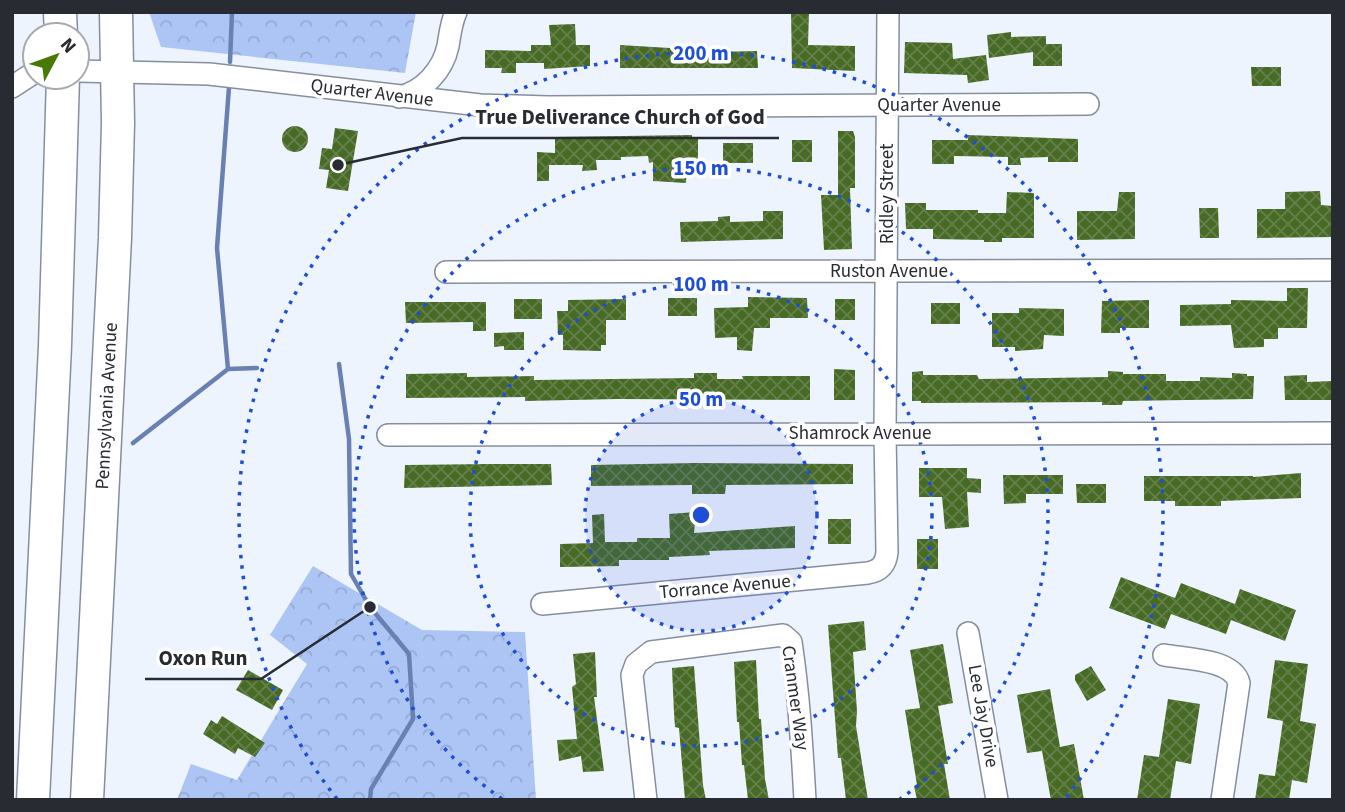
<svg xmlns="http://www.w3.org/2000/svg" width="1345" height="812" font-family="'Source Sans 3',sans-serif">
<defs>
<pattern id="forest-crowns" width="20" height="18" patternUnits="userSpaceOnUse" patternTransform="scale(1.75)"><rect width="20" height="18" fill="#adc5f5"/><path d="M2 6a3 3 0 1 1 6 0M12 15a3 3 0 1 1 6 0" fill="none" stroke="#95a9d2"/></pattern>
<pattern id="building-cross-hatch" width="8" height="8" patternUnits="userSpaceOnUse" patternTransform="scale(1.75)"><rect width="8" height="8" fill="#476b25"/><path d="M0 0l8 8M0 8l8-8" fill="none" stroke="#65804c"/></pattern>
</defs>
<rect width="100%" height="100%" fill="#eef4fe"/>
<!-- forest -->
<path fill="url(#forest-crowns)" d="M149,12H416L405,73L161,47Z
M313,566L422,630L525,632L536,800H177L191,764L237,780L307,664L270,635Z"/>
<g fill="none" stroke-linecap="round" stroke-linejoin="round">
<!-- stream -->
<path stroke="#6880b2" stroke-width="4.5" d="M230,62L232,12
M339,364L349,439L351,574L370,607L409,654L413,719L371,789L370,800
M228,369L257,368
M133,443L228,369L217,248L229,87"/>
</g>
<!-- building -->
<path fill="url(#building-cross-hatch)" d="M791,12H809L808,45L855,46V71L792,68Z
M575,24L576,45H590V66L544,69V63H516V73H501L502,68H485V50L531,51V45H551L549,25Z
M1011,32V37L1046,36V44H1062V66H1033V52L989,58L987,35Z
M905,42L952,43L953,59L986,55L989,80L968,83L967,75L904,73Z
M620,45L670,48V49H714V52L757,51L758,68H620Z
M1251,67H1281V86H1252Z
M282 139a13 13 0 1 1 26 0a13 13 0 1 1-26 0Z
M335,128L358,131L348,191L326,188L329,170L319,169L322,148L332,149Z
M838,131H853L855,137V188H850L852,249L824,250L821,195H838Z
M692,135V137H698V163L687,162L686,183L653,181V162L649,163L648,156L621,157V160H596L597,170L582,171L583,165H549V181H537V152L555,153V137Z
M967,135L1078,139V162H1048V157L1020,158L1021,165H1008V157L954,156V164H932V140H968Z
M792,140H812V162H792Z
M723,143H753V163H723Z
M1320,191L1321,205L1333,206V237L1257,238V209H1285V192Z
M1007,192L1034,193V238H1002V242H984V240L933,239V229H906L905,203H926V210H978V213H1006Z
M1119,192H1135V239L1077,240V211H1117Z
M1199,208H1218L1219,238H1200Z
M763,211H783V239L681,242L680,222L718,221V217L730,216V222L763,221Z
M1287,288H1308L1307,328H1278V339H1264V347L1234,348L1231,325L1180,326V305L1231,304V300L1287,301Z
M748,297L807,298L808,318H770V328H754L752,351L737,350V337L715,338L714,308L748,307Z
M668,298H697V316H668Z
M514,299H542V319H514Z
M626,299V320H606V345H601V351L563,350V335H558L557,311H568V300Z
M835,299H855V320H835Z
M1149,300V328H1120V333H1101L1102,301Z
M405,302H486V331H473V322L406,323Z
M931,303H960V324H931Z
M1019,308L1064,309V336L1044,335L1043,349L1015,351V347H992V313H1019Z
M524,332V350H504V346L494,347V333Z
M834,369L855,370V400H834Z
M923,371V375H977L979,379L1108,377V371L1123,372V374H1166V381H1200V377L1232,378V373L1247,374V376H1254L1253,399L1123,401L1122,405H1102V402L921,403V401H912V372Z
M467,373V377L534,376V380L694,378V373H717V379H743L742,376H810V400L618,399L525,401V397L406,398V374Z
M1307,375V382L1333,381V400H1285L1284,376Z
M695,463L853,464V484L726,485L725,494H692V485L591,486V465Z
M489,464H551L552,485L404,488L405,465Z
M919,468H967V478L981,479V493L967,492L969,527L945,529L942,497H919Z
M1301,473V498L1221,501V506H1175V501H1144V476H1253V477Z
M1003,475H1063V494H1026V503L1004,504Z
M1076,484H1106V503H1077Z
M696,512L694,533L795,526V548L709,551L710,555L669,557V560H619V566L560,567V544L593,543L592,515L604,514L605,542H637V538H670L669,514Z
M828,519H851V544H828Z
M917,539H938V569H917Z
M1121,577L1175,598L1181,583L1235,604L1240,589L1296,610L1285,641L1231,620L1226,634L1171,614L1165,629L1109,608Z
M864,621L866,650L853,652L857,711L856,726L868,800H846L841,758H838L828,625Z
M943,644L953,703L938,706L948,764H944L950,800H917L914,786L917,785L905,710L920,708L910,650Z
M595,652L597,697H594L604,771L583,772L581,756L559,761L557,740L577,739L572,687L576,684L573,654Z
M756,660L759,719H761L765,779L769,800H748L744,765H742L739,722H737L734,662Z
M1275,660L1308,664L1300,721L1316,724L1307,783L1292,780L1289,800H1255L1259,774L1275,776L1283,721L1267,718Z
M694,666L703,785L706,800H685L679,728L675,727L674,713L672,668Z
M1091,666L1106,690L1087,701L1075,680V675Z
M248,670L283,690L272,710L236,690Z
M1050,689L1060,747L1074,744L1084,800H1051L1042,751L1027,753L1017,695Z
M1168,699L1200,704L1191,764L1176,761L1170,800H1137L1144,755L1159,757Z
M222,716L265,743L255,757L238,748L235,754L203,734L211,720L217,724Z"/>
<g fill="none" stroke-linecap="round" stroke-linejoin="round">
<defs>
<path id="minor" d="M77,71L209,74L480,105L548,107L1088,104
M12,87L35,72
M399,97C423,92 443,70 448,46C450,34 451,23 456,12
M446,272L1333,270
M388,435L1333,433
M542,604L868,573C880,571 886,564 887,552L885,433L888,12
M968,633L997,800
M1164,655C1186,659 1233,659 1239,683L1222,800
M646,800L632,675L636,664L651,652L783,635L791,642C799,695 802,747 805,800"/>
<path id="highway" d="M60,12L61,35
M33,800L55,346L63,77
M87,800L115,238L118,123L116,12"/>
</defs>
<!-- minor casing -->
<use href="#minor" stroke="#868e9e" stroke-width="24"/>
<!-- highway casing -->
<use href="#highway" stroke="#868e9e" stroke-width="35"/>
<!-- minor -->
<use href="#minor" stroke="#fff" stroke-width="21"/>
<!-- highway -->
<use href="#highway" stroke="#fff" stroke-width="32"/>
</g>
<!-- distance rings -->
<circle cx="701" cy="515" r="116" fill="#1d4ed8" fill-opacity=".12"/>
<g fill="none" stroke="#1d4ed8" stroke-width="3.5" stroke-dasharray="3.5 7">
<circle cx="701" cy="515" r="116"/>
<circle cx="701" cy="515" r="231"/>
<path d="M502 799A347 347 0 1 1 900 799"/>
<path d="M337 799A462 462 0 1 1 1065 799"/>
</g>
<g text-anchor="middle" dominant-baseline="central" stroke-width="7" stroke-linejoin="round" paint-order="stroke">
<!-- street labels -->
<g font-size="19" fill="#282b32" stroke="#fff">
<text transform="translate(372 93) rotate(7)">Quarter Avenue</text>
<text x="939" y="105">Quarter Avenue</text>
<text transform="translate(887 194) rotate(-90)">Ridley Street</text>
<text x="889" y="271">Ruston Avenue</text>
<text transform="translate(107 406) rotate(-87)">Pennsylvania Avenue</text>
<text x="860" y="433">Shamrock Avenue</text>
<text transform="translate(725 587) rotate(-5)">Torrance Avenue</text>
<text transform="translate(795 698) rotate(82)">Cranmer Way</text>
<text transform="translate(983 716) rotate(80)">Lee Jay Drive</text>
</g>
</g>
<circle cx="701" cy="515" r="10" fill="#1d4ed8" stroke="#fff" stroke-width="3.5"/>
<g font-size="21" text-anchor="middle" font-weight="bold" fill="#1d4ed8" stroke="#fff" stroke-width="7" stroke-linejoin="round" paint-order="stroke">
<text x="701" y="60">200 m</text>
<text x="701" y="175">150 m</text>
<text x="701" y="291">100 m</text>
<text x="701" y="406">50 m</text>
</g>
<!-- callouts -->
<path fill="none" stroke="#282b32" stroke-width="2.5" d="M338 165L462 138H779M370 607L261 679H145"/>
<g fill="#282b32" stroke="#fff" stroke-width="2.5">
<circle cx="338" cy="165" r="7"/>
<circle cx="370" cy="607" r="7"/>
</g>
<g font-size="21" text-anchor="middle" font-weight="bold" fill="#282b32" stroke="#fff" stroke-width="7" stroke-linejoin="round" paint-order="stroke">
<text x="620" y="124">True Deliverance Church of God</text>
<text x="203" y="665">Oxon Run</text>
</g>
<!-- border -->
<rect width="1345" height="812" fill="none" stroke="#282b32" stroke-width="28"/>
<!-- north arrow -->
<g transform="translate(56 56) rotate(49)"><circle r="33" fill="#ffffff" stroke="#a9aaad" stroke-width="2"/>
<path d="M0-5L12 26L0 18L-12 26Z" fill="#487904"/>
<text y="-10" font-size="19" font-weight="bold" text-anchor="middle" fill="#282b32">N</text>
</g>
</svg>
